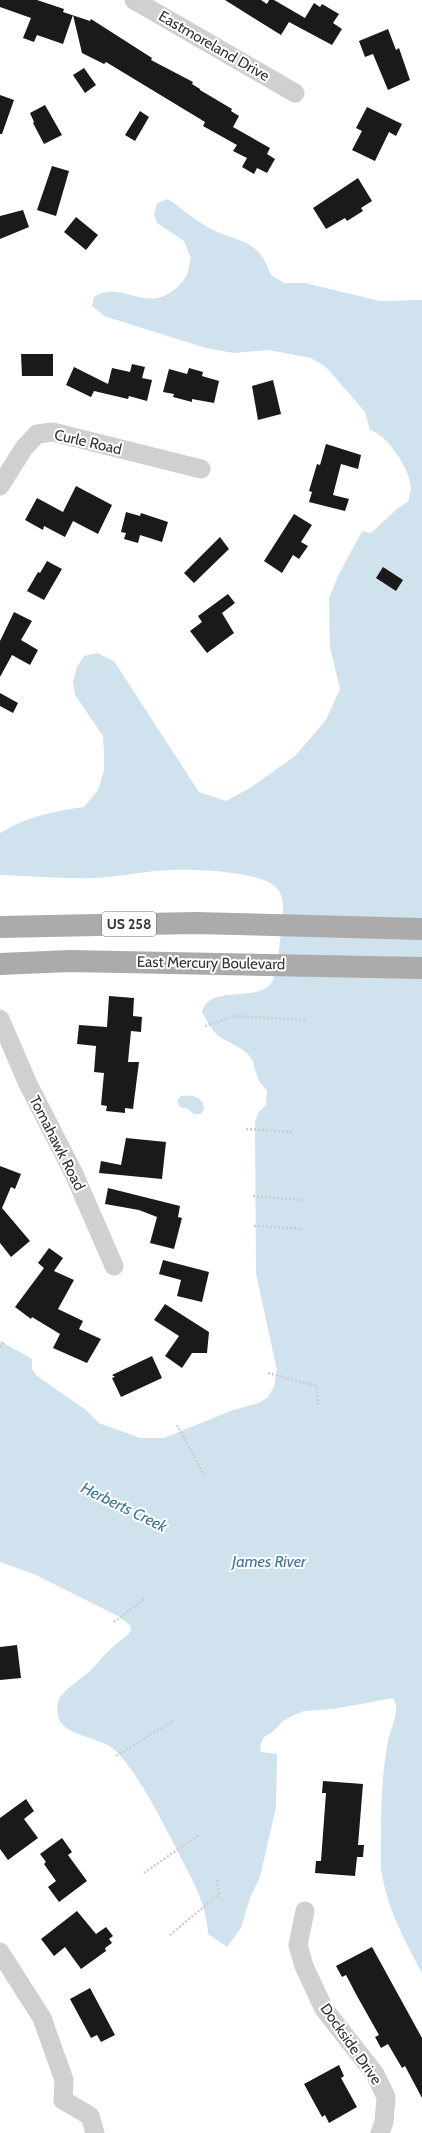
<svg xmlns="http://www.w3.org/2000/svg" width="422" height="2133" font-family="Cabin,sans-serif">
<rect width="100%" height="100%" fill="#fff"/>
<!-- water -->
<path fill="#cfe2ee" d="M168,199C182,209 196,221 211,229C240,243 258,238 271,275L284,283H305L380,301L422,300V1973C404,1939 386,1906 381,1868C380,1858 381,1846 381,1835C381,1803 382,1773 388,1741C391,1727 401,1711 393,1698L333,1709L304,1711L292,1716L282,1722L274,1731L264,1737L260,1746L261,1752L277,1754L276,1807L260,1877L250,1898L241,1928L227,1947L208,1934C207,1903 191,1878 177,1850C159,1816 143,1781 117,1752C100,1733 47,1739 59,1700C62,1691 82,1678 90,1671C98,1664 104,1654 113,1647C119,1641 126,1637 131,1631L130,1625L118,1616L36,1575L0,1562V1341L32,1359V1369L37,1376L86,1410L99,1423L140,1438H164L233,1410L259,1403L268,1397L274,1387L277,1370L256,1274L255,1123L258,1113L266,1105L267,1090C256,1081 257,1072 252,1060C246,1048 230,1044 220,1037C211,1030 207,1021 202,1012C209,983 258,1004 272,982C277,973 280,942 281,931C282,917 287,898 276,887C259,871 193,869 170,870C144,871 119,877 94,878C63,879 31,876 0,875V833C26,817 54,811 84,807L98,790L104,770V752L103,736L75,695L73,682L77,667L84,656L97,653L114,661L199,792L226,801L250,788L295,756L326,720L340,689L330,647L329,598L339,574L362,531L371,533L398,508L408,502C409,498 410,493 411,489C411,471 388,435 370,430L365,412L326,367L311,358L269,350L234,353L206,348L104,316L92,306L94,297C122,277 150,321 183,281C188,276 189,265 191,258L184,241L157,223L154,214L157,203Z
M181,1096C192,1094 204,1097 204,1109L201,1114H194L188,1109L180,1107L177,1100Z"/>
<!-- building -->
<path fill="#1a1a1a" d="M0,0H37L64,9L63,12L90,21L91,19L152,58L151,60L193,82L192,84L200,89V90L232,109L231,111L239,116L233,127L270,148L267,154L275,159L267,173L257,168L254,174L242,167L247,158L233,151L237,145L203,126L205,122L106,62L104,64L82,53L73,15L63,44L37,35L34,42L23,38L31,18L0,7Z
M225,0H261L267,4L269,0H274L305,18L314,3L320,7L322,4L339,14L333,23L342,29L332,45L289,22L281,35Z
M388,29L396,50L399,48L410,80L388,90L373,54L365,57L359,41Z
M84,68L96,85L85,93L73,75Z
M0,95L14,100L2,134H0Z
M45,105L62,135L44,144L33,123L34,122L30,113Z
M367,107L402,124L396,136L389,132L375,161L352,150L362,131L356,128Z
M140,111L149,117L135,141L125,135Z
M52,166L69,171L56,216L37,210Z
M358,178L372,201L361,208L363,211L347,221L345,218L326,229L313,208Z
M23,210L29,227L0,239V216Z
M76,217L98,235L86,250L64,232Z
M21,354H53V376H22Z
M132,364L145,367L142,378L152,380L147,401L129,396L128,399L94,391L91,397L66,385L74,367L108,384L112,368L130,372Z
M189,368L203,372L202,376L219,381L214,403L192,399V402L173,397L174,394L163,392L169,369L187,374Z
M273,380L281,414L258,420L252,386Z
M326,444L361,455L358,469L341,464L333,495L349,499L345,511L309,502L312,492L309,491L317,464L320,465Z
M76,486L112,505L98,534L73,521L65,537L44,526L43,530L25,520L37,498L63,512Z
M126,512L140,516L141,513L168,522L162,542L140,535L138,543L124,539L126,533L121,532Z
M294,514L312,525L301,542L308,546L299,559L293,555L282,573L264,561Z
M220,537L229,549L194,583L184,573Z
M47,561L62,569L44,600L27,591L38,572L40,573Z
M383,567L403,580L396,591L376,578Z
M228,594L235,603L222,613L234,633L207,653L190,631L202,622L198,616Z
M14,612L32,621L21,640L38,650L30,665L12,655L0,677V641Z
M0,693L18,703L13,713L0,706Z
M109,996L134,998L133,1016L142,1017L141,1032L131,1031L128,1062H139L133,1109L125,1108V1113L106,1111L107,1106L101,1105L104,1073L94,1072L96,1046L77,1044L79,1025L107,1027Z
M126,1138L166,1142L162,1179L99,1173L101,1161L121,1165Z
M0,1166L21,1174L15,1189L11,1187L2,1208L30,1241L11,1257L0,1243Z
M108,1188L180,1206L178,1217L182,1218L174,1249L150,1243L157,1217L139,1210L105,1204Z
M49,1248L63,1258L54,1271L74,1280L58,1309L83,1321L79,1329L101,1339L87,1363L53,1348L60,1334L32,1317L31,1319L15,1307L44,1268L38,1263Z
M163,1260L209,1272L202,1302L177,1296L181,1280L159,1274Z
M165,1304L209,1332L207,1353H192L182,1368L165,1356L179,1336L154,1320Z
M152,1356L162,1378L121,1397L112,1378L115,1377L112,1375Z
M17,1645L21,1678L0,1680V1647Z
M323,1781L363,1784L358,1845H364L363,1857H357L355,1876L315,1873L316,1861H321L326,1793H322Z
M26,1799L34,1811L24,1819L38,1838L8,1860L0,1849V1818Z
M62,1838L72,1852L68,1855L87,1881L59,1902L48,1887L56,1881L44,1864L46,1862L40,1854Z
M77,1911L96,1934L106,1927L113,1936L109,1939L112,1943L105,1948L106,1951L81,1969L65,1947L54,1956L41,1939Z
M372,1947L422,2038V2098L405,2066L402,2068L388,2044L381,2048L375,2037L379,2035L357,1996L346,1975L342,1977L336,1966Z
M90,1988L115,2035L101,2042L97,2035L91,2038L70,1999Z
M339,2065L344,2076L341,2078L357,2107L329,2123L325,2115L322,2117L304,2084Z"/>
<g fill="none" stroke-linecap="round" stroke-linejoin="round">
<!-- path -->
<path stroke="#cdcdcd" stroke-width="2.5" stroke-dasharray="2 2" stroke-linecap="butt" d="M205,1026L235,1016L306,1020
M246,1129L293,1132
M253,1196L304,1200
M254,1226L303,1229
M0,1347L5,1341
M268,1373L317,1386L318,1406
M177,1425L204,1475
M114,1622L146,1598
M116,1756L173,1721
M144,1873L200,1834
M170,1935L219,1894L217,1880"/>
<!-- minor -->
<path stroke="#d0d0d0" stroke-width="19" d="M134,0L295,93
M0,486L24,448L37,434L53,432L201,469
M0,1019L28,1084L74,1174L114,1266
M305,1911L298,1945L304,1966L324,2009L375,2074L386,2097L384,2122L380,2133
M0,1952L42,2018L64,2080L63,2100L90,2116L95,2133"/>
<!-- major -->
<path stroke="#ababab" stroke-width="22" d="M0,927L195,923L422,929
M0,964L70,961L422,968"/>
</g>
<g text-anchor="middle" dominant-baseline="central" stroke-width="4" stroke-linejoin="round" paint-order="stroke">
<!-- shield labels -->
<rect fill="#fff" stroke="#707070" stroke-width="1" x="102" y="912" width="54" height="24" rx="3"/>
<g font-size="14" font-weight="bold" fill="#333">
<text x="129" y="924">US 258</text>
</g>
<!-- street labels -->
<g font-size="15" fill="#333" stroke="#fff">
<text transform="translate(214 46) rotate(30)">Eastmoreland Drive</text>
<text transform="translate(88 442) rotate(13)">Curle Road</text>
<text transform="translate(211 963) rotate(1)">East Mercury Boulevard</text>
<text transform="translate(57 1143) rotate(63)">Tomahawk Road</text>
<text transform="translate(351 2044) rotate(55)">Dockside Drive</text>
</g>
<!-- water labels -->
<g font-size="16" font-style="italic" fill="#3f7597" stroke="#fff">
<text transform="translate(124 1507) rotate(26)">Herberts Creek</text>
<text x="269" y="1561">James River</text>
</g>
</g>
</svg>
